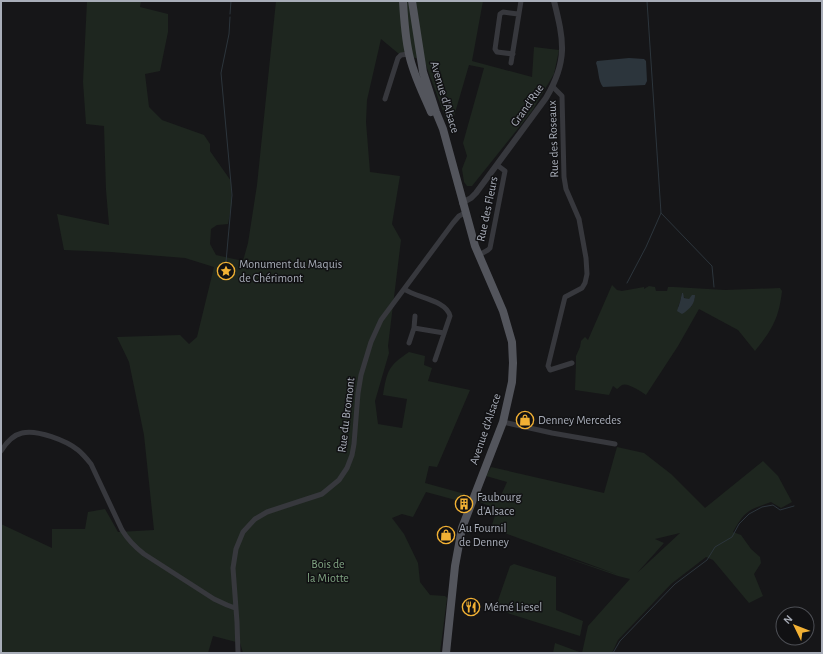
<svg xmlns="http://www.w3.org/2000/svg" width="823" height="654" font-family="'Alegreya Sans',sans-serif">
<rect width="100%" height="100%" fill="#161618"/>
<!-- green -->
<path fill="#1e261f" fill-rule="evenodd" d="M87,1H141L140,7L168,14V32L160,71L145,74L149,107L162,120L204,135L210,144V151L231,181L232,203L228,224L217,225L211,229L210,244L216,255L243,261L248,243L257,185L276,1H483L472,61L532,77L534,47L559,50L554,74L532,111L472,186H467L464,182L462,169L467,156L463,143L484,68L469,65L450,130L424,60L399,54L381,39L367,100L366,122L370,172L400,176L392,224L401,240L388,346L389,353L375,401L378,424L402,428L407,399L383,395C387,371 388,366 409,352L425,356L424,365L432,368L428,381L470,390L437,467L429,466L425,483L465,494L463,502L426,492L413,517L402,514L392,518L404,534L418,563L420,582L430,595L445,596L447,598L440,653H243L240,643L213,636L208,653H1V524L52,548V529H85L88,512L105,509L118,532L154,530L144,435L129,362L117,337L180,335L189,344L197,337L214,267L185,258L111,252L64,250L57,214L109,225L106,190L104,126L86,124L83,82Z
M612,285L617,290L622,291L644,287V289L649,286L655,287L656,291H667L668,287H674L725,290L780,288L782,291C779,318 772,330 755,351L738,330L699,309L678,346L646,395C642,392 627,382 622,385C620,386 619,388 617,389L613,386L609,395L575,390L576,362V356L580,347L581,341L585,337L588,340ZM682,293C683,297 685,299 689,299L691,297L695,298L691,307H678L680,302Z
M617,447L644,453L671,474L705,508L763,461L778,476L792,502L781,508L771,502C749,510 745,510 733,532L741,535L751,549L760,557L761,563L754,574L763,596L749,603L713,560L706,557L671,584L618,640L612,653H553L555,643L582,653L588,626L630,579L618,576L552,553L616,574L491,528L497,509L477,501L478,496L498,502L507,482L486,476L491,467L604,493ZM680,533L637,573L664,543L655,539Z
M514,564L556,577V610L583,621L580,636L495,609L510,566Z"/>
<!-- water -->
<path fill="#2c353c" d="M629,58L644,59L646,61L647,81L645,85L603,87C598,81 599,71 596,63L597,61Z
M682,293H683L684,298L689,299L692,295H695C695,304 689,310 682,314L677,311L680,302Z"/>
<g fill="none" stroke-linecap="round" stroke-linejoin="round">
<!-- stream -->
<path stroke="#2c353c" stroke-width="1" d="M230,14L231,1
M661,213L712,266L714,287
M226,262L232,195L221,73L229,34L230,17
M627,283L646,247L661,213L647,1
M613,653L620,641L675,584L707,560L715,547L732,537L739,524L749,514L762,507L773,505L780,510L794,506"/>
<!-- minor -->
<path stroke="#37383d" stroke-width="5" d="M513,54L497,52L495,49L500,14L503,12L518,14
M511,63L521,1
M553,87L562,96L564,177L566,189L579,219L586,258L587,274L585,283L582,288L565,297L548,366L550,370L572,363
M385,99L398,58L401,55L409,54
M479,255L488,250L490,248L505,171L497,165
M404,289C417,298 446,300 450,316L435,360
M414,328L415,316
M409,343L414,328L444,333
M503,422L552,433L615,444
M1,451C6,443 13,435 22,433C37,429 67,441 78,450C83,454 87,459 91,464L122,530C128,540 135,547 144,554L214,599L227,605L235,608
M238,653L237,622L233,568L236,549L243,532L255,519L267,512L322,494L339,480L347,468L352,455L354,444L358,393L361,375L371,342L381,320L453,223L459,216L465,213"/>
<!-- tertiary -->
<path stroke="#37383d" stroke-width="6" d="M462,203L471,198L476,193L546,98C568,61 564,41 554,1"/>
<!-- primary -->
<path stroke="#53555c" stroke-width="8" d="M403,1C404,19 405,36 409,54C413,74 423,93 431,112
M412,1L423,72L436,112L443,129L475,246L503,311L512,342L513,363L512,382L503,422L462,528L455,566L446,653"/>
</g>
<!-- icons -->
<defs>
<symbol id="sight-ring" viewBox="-11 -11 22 22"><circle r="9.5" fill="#111113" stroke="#f2b134" stroke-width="1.5"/><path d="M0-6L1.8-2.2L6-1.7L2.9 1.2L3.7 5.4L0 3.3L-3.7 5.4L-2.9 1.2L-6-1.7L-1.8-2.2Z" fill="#f2b134"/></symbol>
<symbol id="shop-ring" viewBox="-11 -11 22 22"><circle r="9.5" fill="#111113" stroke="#f2b134" stroke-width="1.5"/><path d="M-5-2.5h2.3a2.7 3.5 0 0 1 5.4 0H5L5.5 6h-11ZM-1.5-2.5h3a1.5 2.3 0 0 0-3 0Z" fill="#f2b134"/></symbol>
<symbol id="building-ring" viewBox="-11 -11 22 22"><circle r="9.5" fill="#111113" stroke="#f2b134" stroke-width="1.5"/><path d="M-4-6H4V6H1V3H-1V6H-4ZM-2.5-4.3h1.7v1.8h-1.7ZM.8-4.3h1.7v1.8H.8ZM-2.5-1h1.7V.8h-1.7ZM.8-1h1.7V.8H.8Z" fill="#f2b134"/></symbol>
<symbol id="restaurant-ring" viewBox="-11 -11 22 22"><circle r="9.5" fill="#111113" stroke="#f2b134" stroke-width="1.5"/><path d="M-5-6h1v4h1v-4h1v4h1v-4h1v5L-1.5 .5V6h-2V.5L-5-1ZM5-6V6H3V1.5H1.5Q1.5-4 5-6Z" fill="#f2b134"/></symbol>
</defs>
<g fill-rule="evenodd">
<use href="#sight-ring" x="216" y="261" width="20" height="20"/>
<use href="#shop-ring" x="515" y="410" width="20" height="20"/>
<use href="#building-ring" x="454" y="494" width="20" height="20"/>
<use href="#shop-ring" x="436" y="525" width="20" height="20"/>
<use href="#restaurant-ring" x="461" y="597" width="20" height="20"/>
</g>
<g text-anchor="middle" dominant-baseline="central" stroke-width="3" stroke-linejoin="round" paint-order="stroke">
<!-- street labels -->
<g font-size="12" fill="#a8adb8" stroke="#111113">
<text transform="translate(445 97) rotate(73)">Avenue d'Alsace</text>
<text transform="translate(527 105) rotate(-55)">Grand'Rue</text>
<text transform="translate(553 139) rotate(-92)">Rue des Roseaux</text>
<text transform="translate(487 209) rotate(-78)">Rue des Fleurs</text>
<text transform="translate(346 415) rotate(-83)">Rue du Bromont</text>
<text transform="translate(485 429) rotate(-71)">Avenue d'Alsace</text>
</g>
<!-- poi labels -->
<g font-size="12" fill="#a8adb8" stroke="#111113" text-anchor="start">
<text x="239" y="264">Monument du Maquis<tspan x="239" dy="14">de Chérimont</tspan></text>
<text x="538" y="420">Denney Mercedes</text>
<text x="477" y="497">Faubourg<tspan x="477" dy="14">d'Alsace</tspan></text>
<text x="459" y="528">Au Fournil<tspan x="459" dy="14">de Denney</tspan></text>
<text x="484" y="607">Mémé Liesel</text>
</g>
<!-- park labels -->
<g font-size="12" fill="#7fa381" stroke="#111113">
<text x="328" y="564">Bois de<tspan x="328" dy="14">la Miotte</tspan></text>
</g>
</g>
<!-- border -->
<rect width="823" height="654" fill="none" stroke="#a8adb8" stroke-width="4"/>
<!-- north arrow -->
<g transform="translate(795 626) rotate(313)"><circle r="19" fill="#111113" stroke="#4d4f55"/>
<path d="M0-3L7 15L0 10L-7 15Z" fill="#f2b134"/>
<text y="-6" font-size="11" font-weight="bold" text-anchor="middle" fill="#a8adb8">N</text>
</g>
</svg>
